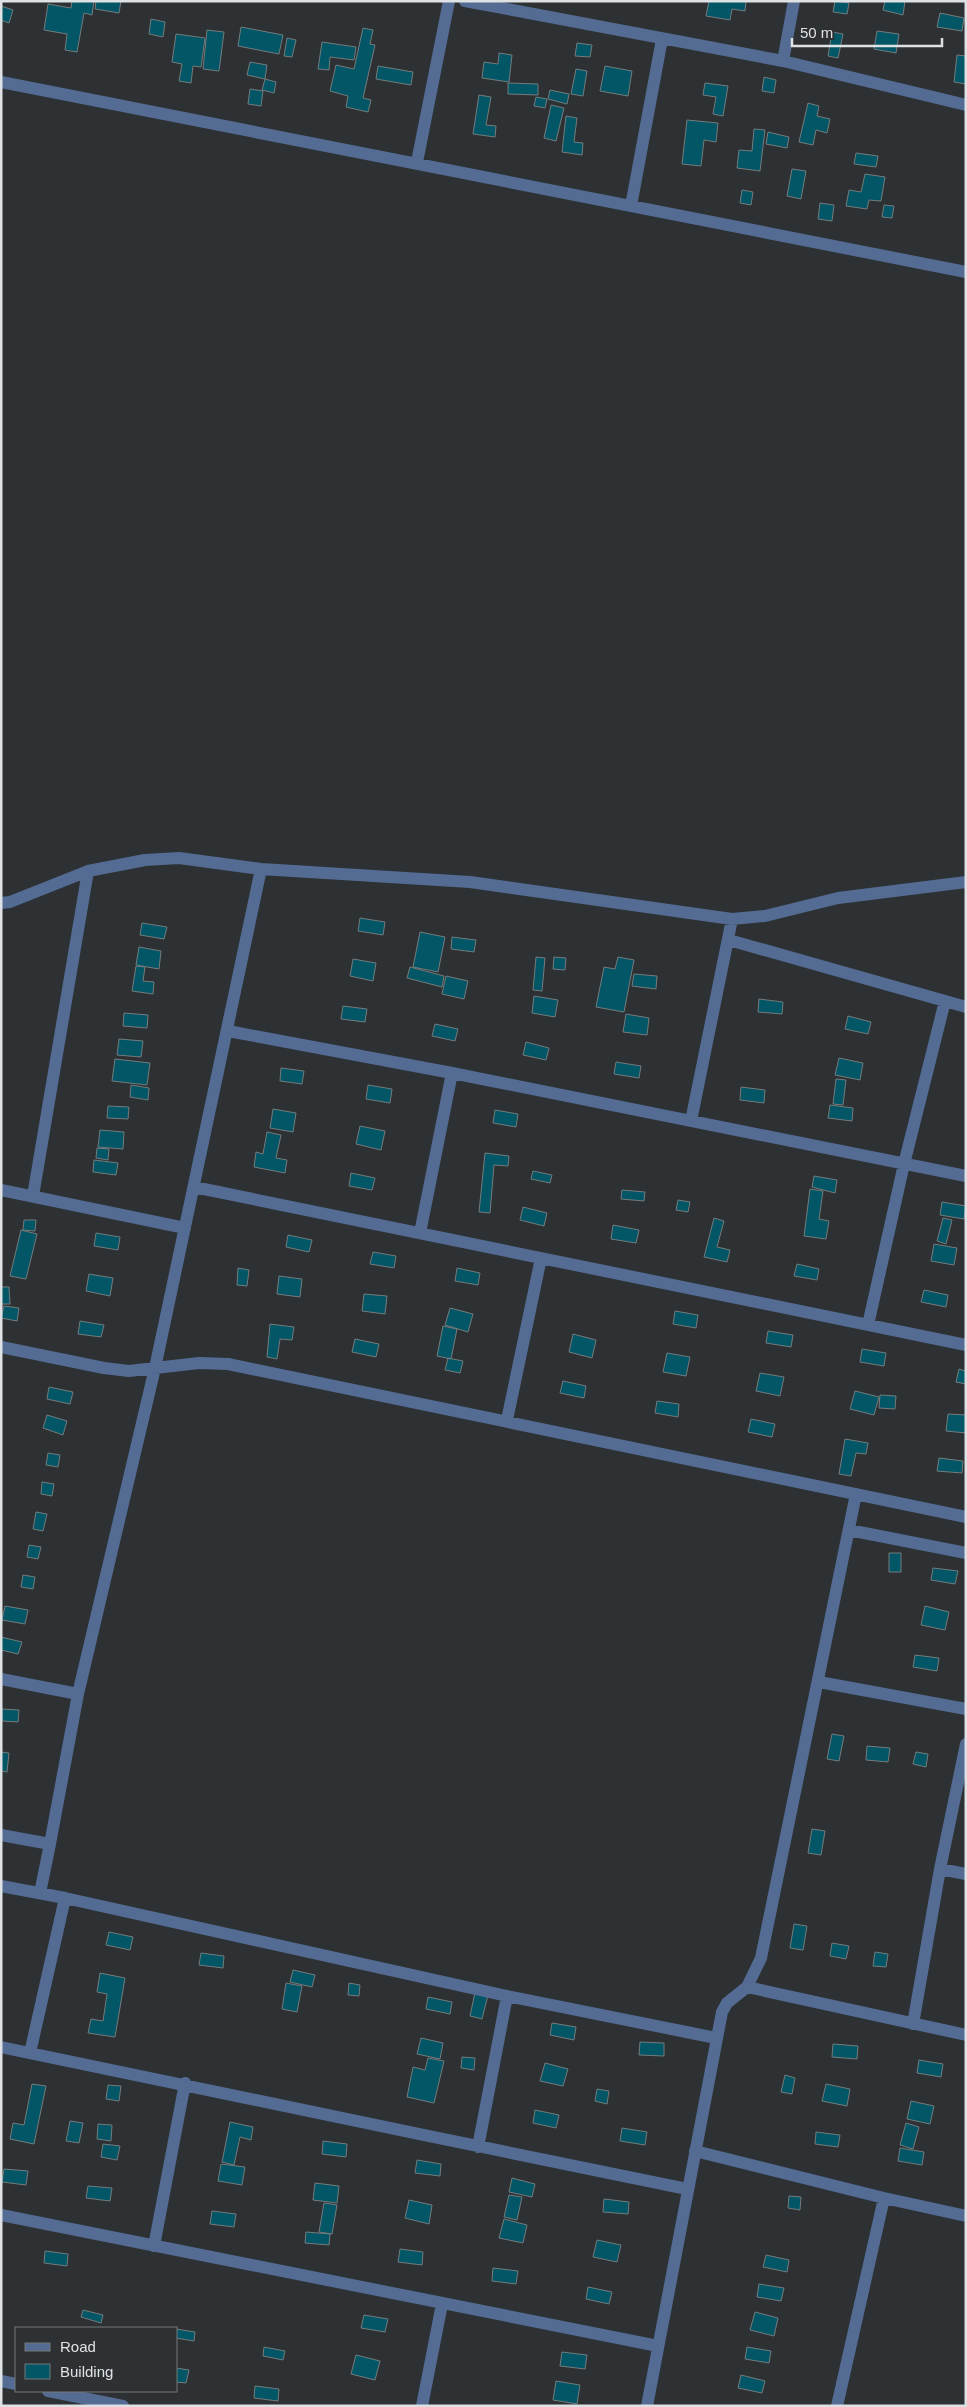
<svg xmlns="http://www.w3.org/2000/svg" width="967" height="2407" font-family="Helvetica,sans-serif">
<rect width="100%" height="100%" fill="#2d3134"/>
<!-- building -->
<path fill="#035665" stroke="#757b7d" d="M72,1H94L92,15L84,13L77,52L65,50L67,34L44,30L48,4L71,8Z
M96,1H121L119,13L95,9Z
M709,1H746L745,11L732,9L730,20L706,16Z
M835,1L849,3L847,14L833,12Z
M885,1H905L903,15L883,10Z
M1,6L13,10L9,23L1,20Z
M940,13L964,18L962,31L937,27Z
M151,19L165,22L163,37L149,34Z
M241,27L283,35L279,54L238,46Z
M363,28L373,30L370,44L375,45L363,98L371,100L368,112L346,107L348,96L330,91L336,65L354,69Z
M207,30L224,32L219,71L203,69Z
M877,31L899,34L896,53L874,49Z
M832,32L843,34L838,58L828,56Z
M176,34L205,38L201,67L193,66L191,83L179,81L182,64L172,62Z
M287,38L296,40L292,57L284,56Z
M322,42L356,47L354,60L330,57L329,70L318,69Z
M577,43L592,45L590,57L575,56Z
M499,53L512,55L509,82L482,78L484,62L498,64Z
M957,55L966,56V84L954,82Z
M250,62L267,65L265,79L247,75Z
M378,66L413,72L411,85L376,79Z
M605,66L632,71L628,96L600,91Z
M576,69L587,71L583,96L571,94Z
M764,77L776,80L774,93L762,91Z
M265,79L276,82L274,93L262,90Z
M508,83L538,84V95L508,94Z
M705,83L728,86L723,116L713,114L716,97L703,95Z
M250,89L263,91L261,106L248,104Z
M550,90L569,94L567,104L548,99Z
M479,95L491,97L486,125L496,126L495,137L473,134Z
M536,97L547,99L545,108L534,106Z
M808,103L819,106L817,116L830,119L827,133L816,130L813,145L799,142Z
M551,105L564,108L556,141L544,138Z
M566,116L577,118L574,142L583,143L582,155L562,152Z
M687,120L718,123L716,142L704,140L701,166L682,164Z
M754,129L765,130L760,171L737,168L739,150L752,151Z
M768,132L789,137L787,148L766,144Z
M856,153L878,156L876,167L854,164Z
M792,169L806,171L801,199L787,196Z
M865,174L885,177L881,201L869,200L867,209L846,206L849,190L861,192Z
M742,190L753,192L751,205L740,203Z
M820,203L834,205L832,221L818,219Z
M884,205L894,206L892,218L882,217Z
M360,918L385,922L383,935L358,931Z
M142,923L167,927L164,939L140,935Z
M420,932L445,937L438,972L413,967Z
M452,937L476,940L474,952L451,949Z
M139,947L161,951L159,969L136,965Z
M536,957L545,958L542,991L533,990Z
M554,957L566,958L565,970L553,969Z
M618,957L634,960L624,1012L596,1007L604,967L615,969Z
M353,959L376,963L373,981L350,976Z
M136,966L145,967L143,981L154,982L153,994L132,991Z
M410,967L444,976L442,987L407,978Z
M634,974L657,976L656,989L632,986Z
M446,976L468,981L464,999L442,994Z
M534,996L558,1000L555,1017L532,1013Z
M759,999L783,1002L782,1014L758,1012Z
M343,1006L367,1009L365,1022L341,1019Z
M124,1013L148,1015L147,1028L123,1026Z
M626,1014L649,1018L647,1035L623,1032Z
M848,1016L871,1022L868,1034L845,1029Z
M435,1024L458,1029L455,1041L432,1036Z
M119,1039L143,1041L141,1057L117,1055Z
M526,1042L549,1048L546,1060L523,1055Z
M839,1058L863,1063L860,1080L835,1075Z
M115,1059L150,1063L147,1085L112,1081Z
M616,1062L641,1066L639,1078L614,1074Z
M281,1068L304,1071L302,1084L280,1081Z
M836,1079L846,1080L843,1105L833,1104Z
M131,1085L149,1088L148,1100L130,1097Z
M368,1085L392,1089L390,1103L366,1099Z
M741,1087L765,1090L764,1103L740,1100Z
M830,1105L853,1108L852,1121L828,1118Z
M108,1106L129,1107L128,1119L107,1118Z
M273,1109L296,1113L293,1132L270,1128Z
M495,1110L518,1114L516,1127L493,1123Z
M360,1126L385,1131L381,1150L356,1144Z
M100,1130L124,1132L123,1149L98,1147Z
M267,1132L281,1135L276,1158L287,1160L285,1173L254,1167L256,1152L263,1154Z
M97,1148L109,1149L108,1160L96,1158Z
M485,1153L509,1156L508,1166L494,1165L490,1213L479,1212Z
M94,1160L118,1163L116,1175L93,1172Z
M533,1171L552,1175L550,1183L531,1179Z
M351,1173L375,1178L372,1190L349,1186Z
M814,1176L837,1180L835,1193L812,1187Z
M810,1189L823,1191L819,1219L829,1221L826,1239L804,1236Z
M622,1190L645,1192L644,1201L621,1199Z
M678,1200L690,1202L688,1212L676,1210Z
M942,1202L966,1206L964,1219L940,1215Z
M523,1207L547,1213L544,1226L520,1220Z
M714,1218L724,1221L717,1247L730,1250L727,1262L704,1257Z
M943,1218L952,1220L946,1244L937,1241Z
M24,1220H36L35,1231L23,1230Z
M613,1225L639,1230L636,1243L611,1239Z
M21,1230L37,1234L26,1279L10,1276Z
M96,1233L120,1237L118,1250L94,1246Z
M288,1235L312,1240L309,1252L286,1247Z
M934,1244L957,1248L954,1265L931,1261Z
M373,1252L396,1256L394,1268L370,1264Z
M797,1264L819,1269L817,1280L794,1276Z
M238,1268L249,1270L247,1286L237,1285Z
M457,1268L480,1273L478,1285L455,1281Z
M89,1274L113,1278L110,1296L86,1291Z
M279,1276L302,1279L300,1297L277,1294Z
M1,1287H9L10,1304H1Z
M924,1290L948,1295L946,1307L921,1302Z
M364,1294L387,1296L385,1314L362,1311Z
M4,1306L19,1308L17,1321L1,1318Z
M450,1308L473,1314L468,1332L445,1325Z
M675,1311L698,1315L696,1328L673,1324Z
M80,1321L104,1325L101,1337L78,1334Z
M270,1324L294,1327L292,1340L280,1339L277,1359L267,1357Z
M443,1326L457,1329L451,1359L437,1356Z
M768,1331L793,1335L791,1347L766,1343Z
M573,1334L596,1340L592,1358L569,1352Z
M355,1339L379,1344L376,1357L352,1352Z
M862,1349L886,1353L884,1366L860,1362Z
M667,1353L690,1357L686,1376L663,1372Z
M448,1358L463,1361L460,1373L445,1370Z
M959,1369L966,1371V1384L956,1382Z
M760,1373L784,1377L780,1396L756,1391Z
M563,1381L586,1386L584,1398L560,1393Z
M49,1387L73,1392L70,1404L47,1399Z
M855,1391L879,1397L874,1415L850,1409Z
M880,1395L896,1396L895,1409L879,1408Z
M657,1401L679,1404L678,1417L655,1413Z
M948,1414L966,1415V1433L946,1431Z
M47,1415L67,1421L63,1435L43,1428Z
M751,1419L775,1424L772,1437L748,1432Z
M845,1439L868,1443L866,1454L856,1453L851,1476L839,1474Z
M48,1453L60,1455L58,1467L46,1465Z
M939,1458L963,1461L962,1473L937,1471Z
M42,1482L54,1484L52,1496L41,1494Z
M36,1512L47,1514L43,1531L33,1529Z
M29,1545L41,1547L38,1559L27,1557Z
M889,1553H901V1572H889Z
M933,1568L958,1571L955,1584L931,1580Z
M23,1575L35,1577L33,1589L21,1587Z
M5,1606L28,1610L25,1624L2,1620Z
M925,1606L949,1612L945,1630L921,1625Z
M1,1637L22,1642L18,1654L1,1650Z
M915,1655L939,1658L937,1671L913,1667Z
M2,1709L19,1710L18,1722L2,1721Z
M832,1734L844,1736L839,1761L827,1759Z
M867,1746L890,1748L888,1762L866,1760Z
M1,1752L9,1753L7,1772L1,1771Z
M916,1752L928,1754L926,1767L913,1764Z
M812,1829L825,1831L821,1855L808,1853Z
M794,1924L807,1926L803,1950L790,1948Z
M109,1932L133,1937L130,1950L106,1945Z
M832,1943L849,1946L846,1959L830,1956Z
M875,1952L888,1954L886,1967L873,1966Z
M201,1953L224,1956L223,1968L199,1965Z
M293,1970L315,1975L312,1987L290,1982Z
M100,1973L125,1978L115,2037L88,2033L91,2019L103,2021L107,1994L97,1992Z
M286,1983L302,1986L297,2012L282,2009Z
M349,1983L360,1985L359,1996L348,1995Z
M475,1992L488,1995L482,2019L470,2016Z
M428,1997L452,2002L450,2014L426,2009Z
M552,2023L576,2027L574,2040L550,2035Z
M421,2038L443,2043L440,2059L417,2054Z
M640,2042L664,2043V2056L639,2055Z
M833,2044L858,2046L857,2059L832,2057Z
M462,2057L475,2058L474,2070L461,2068Z
M428,2058L444,2061L434,2103L407,2097L413,2067L425,2070Z
M919,2060L943,2064L941,2077L917,2073Z
M545,2063L568,2069L563,2086L540,2081Z
M785,2075L795,2078L792,2094L781,2092Z
M32,2084L46,2086L34,2144L10,2139L13,2123L24,2125Z
M826,2084L850,2089L847,2106L822,2101Z
M108,2085L121,2086L119,2101L106,2099Z
M597,2089L609,2091L607,2104L595,2101Z
M911,2101L934,2106L930,2124L907,2119Z
M535,2110L559,2115L556,2128L533,2123Z
M70,2121L83,2123L79,2143L66,2141Z
M230,2122L253,2127L251,2140L240,2137L234,2165L222,2162Z
M906,2123L919,2127L913,2149L900,2145Z
M98,2124L112,2125L111,2141L97,2139Z
M622,2128L647,2132L645,2145L620,2141Z
M816,2132L840,2135L838,2147L815,2144Z
M323,2141L347,2144L346,2157L322,2154Z
M103,2144L120,2146L117,2160L101,2157Z
M900,2148L924,2152L922,2165L898,2161Z
M417,2160L441,2164L440,2176L415,2173Z
M221,2164L245,2167L242,2185L218,2181Z
M4,2169L28,2171L26,2185L2,2182Z
M512,2178L535,2184L532,2197L509,2192Z
M315,2183L339,2186L337,2203L313,2200Z
M88,2186L112,2188L110,2201L86,2198Z
M509,2195L522,2197L517,2220L504,2217Z
M789,2196L801,2197L800,2210L788,2208Z
M604,2199L629,2202L628,2214L603,2212Z
M409,2200L432,2205L429,2224L405,2218Z
M324,2203L337,2205L332,2234L319,2232Z
M212,2211L236,2214L234,2227L210,2224Z
M504,2219L527,2225L523,2243L499,2238Z
M306,2232L330,2234L329,2245L305,2243Z
M597,2240L621,2245L617,2262L593,2257Z
M400,2249L423,2252L422,2265L398,2262Z
M45,2251L68,2254L67,2266L44,2263Z
M766,2255L789,2260L787,2272L763,2267Z
M493,2268L518,2271L516,2284L492,2281Z
M759,2284L784,2288L781,2301L757,2297Z
M588,2287L612,2292L609,2304L586,2299Z
M83,2310L103,2315L101,2323L81,2317Z
M755,2312L778,2318L774,2336L750,2330Z
M364,2315L388,2319L385,2332L361,2328Z
M176,2329L195,2332L194,2341L176,2338Z
M264,2347L285,2351L283,2360L263,2356Z
M747,2347L771,2351L769,2363L745,2359Z
M562,2352L587,2355L585,2369L560,2366Z
M356,2355L380,2361L375,2380L351,2374Z
M176,2368L189,2370L186,2383L176,2382Z
M741,2375L765,2381L762,2393L738,2388Z
M556,2381L580,2385L577,2404L553,2400Z
M255,2386L279,2389L278,2401L254,2398Z"/>
<g fill="none" stroke-linecap="round" stroke-linejoin="round">
<!-- minor -->
<path stroke="#546c93" stroke-width="12" d="M465,1L783,61L966,105
M783,61L794,1
M1,82L966,272
M417,162L449,1
M631,206L662,39
M1,903L10,902L88,871L145,860L179,858L261,869L470,882L732,919L765,916L838,898L966,882
M729,940L966,1007
M228,1031L452,1073L966,1176
M691,1121L732,919
M194,1187L966,1345
M1,1190L185,1228
M33,1196L88,871
M420,1233L452,1073
M868,1325L904,1164L945,1001
M1,1347L104,1368L129,1371L199,1363L228,1364L966,1517
M507,1420L541,1258
M849,1530L966,1553
M1,1679L78,1694
M819,1682L966,1709
M1,1835L50,1844L78,1694L155,1368L261,869
M940,1869L966,1874
M1,1886L65,1898
M40,1893L50,1844
M747,1987L966,2035
M913,2024L940,1869L966,1744
M1,2047C230,2094 458,2143 687,2189
M30,2053L65,1898L507,1996L716,2038
M478,2147L507,1996
M695,2151L884,2198L966,2216
M1,2215L658,2346
M154,2246L185,2083
M1,2381L16,2384
M48,2391L123,2406
M422,2406L442,2304
M647,2406L722,2012L727,2003L747,1987L761,1958L856,1494
M837,2406L884,2198"/>
</g>
<!-- border -->
<rect width="967" height="2407" fill="none" stroke="#dfe2e4" stroke-width="5"/>
<!-- legend -->
<rect x="15" y="2327" width="162" height="65" fill="#2d3134" stroke="#74787a"/>
<rect x="25" y="2343" width="25" height="8" fill="#546c93" stroke="#74787a"/>
<text x="60" y="2352" font-size="15" fill="#dfe2e4">Road</text>
<rect x="25" y="2364" width="25" height="15" fill="#035665" stroke="#74787a"/>
<text x="60" y="2377" font-size="15" fill="#dfe2e4">Building</text>
<!-- scale -->
<path d="M792 38v8h150v-8" fill="none" stroke="#dfe2e4" stroke-width="2.5"/>
<text x="800" y="38" font-size="15" fill="#dfe2e4" stroke="#2d3134" stroke-width="4" paint-order="stroke">50 m</text>
</svg>
